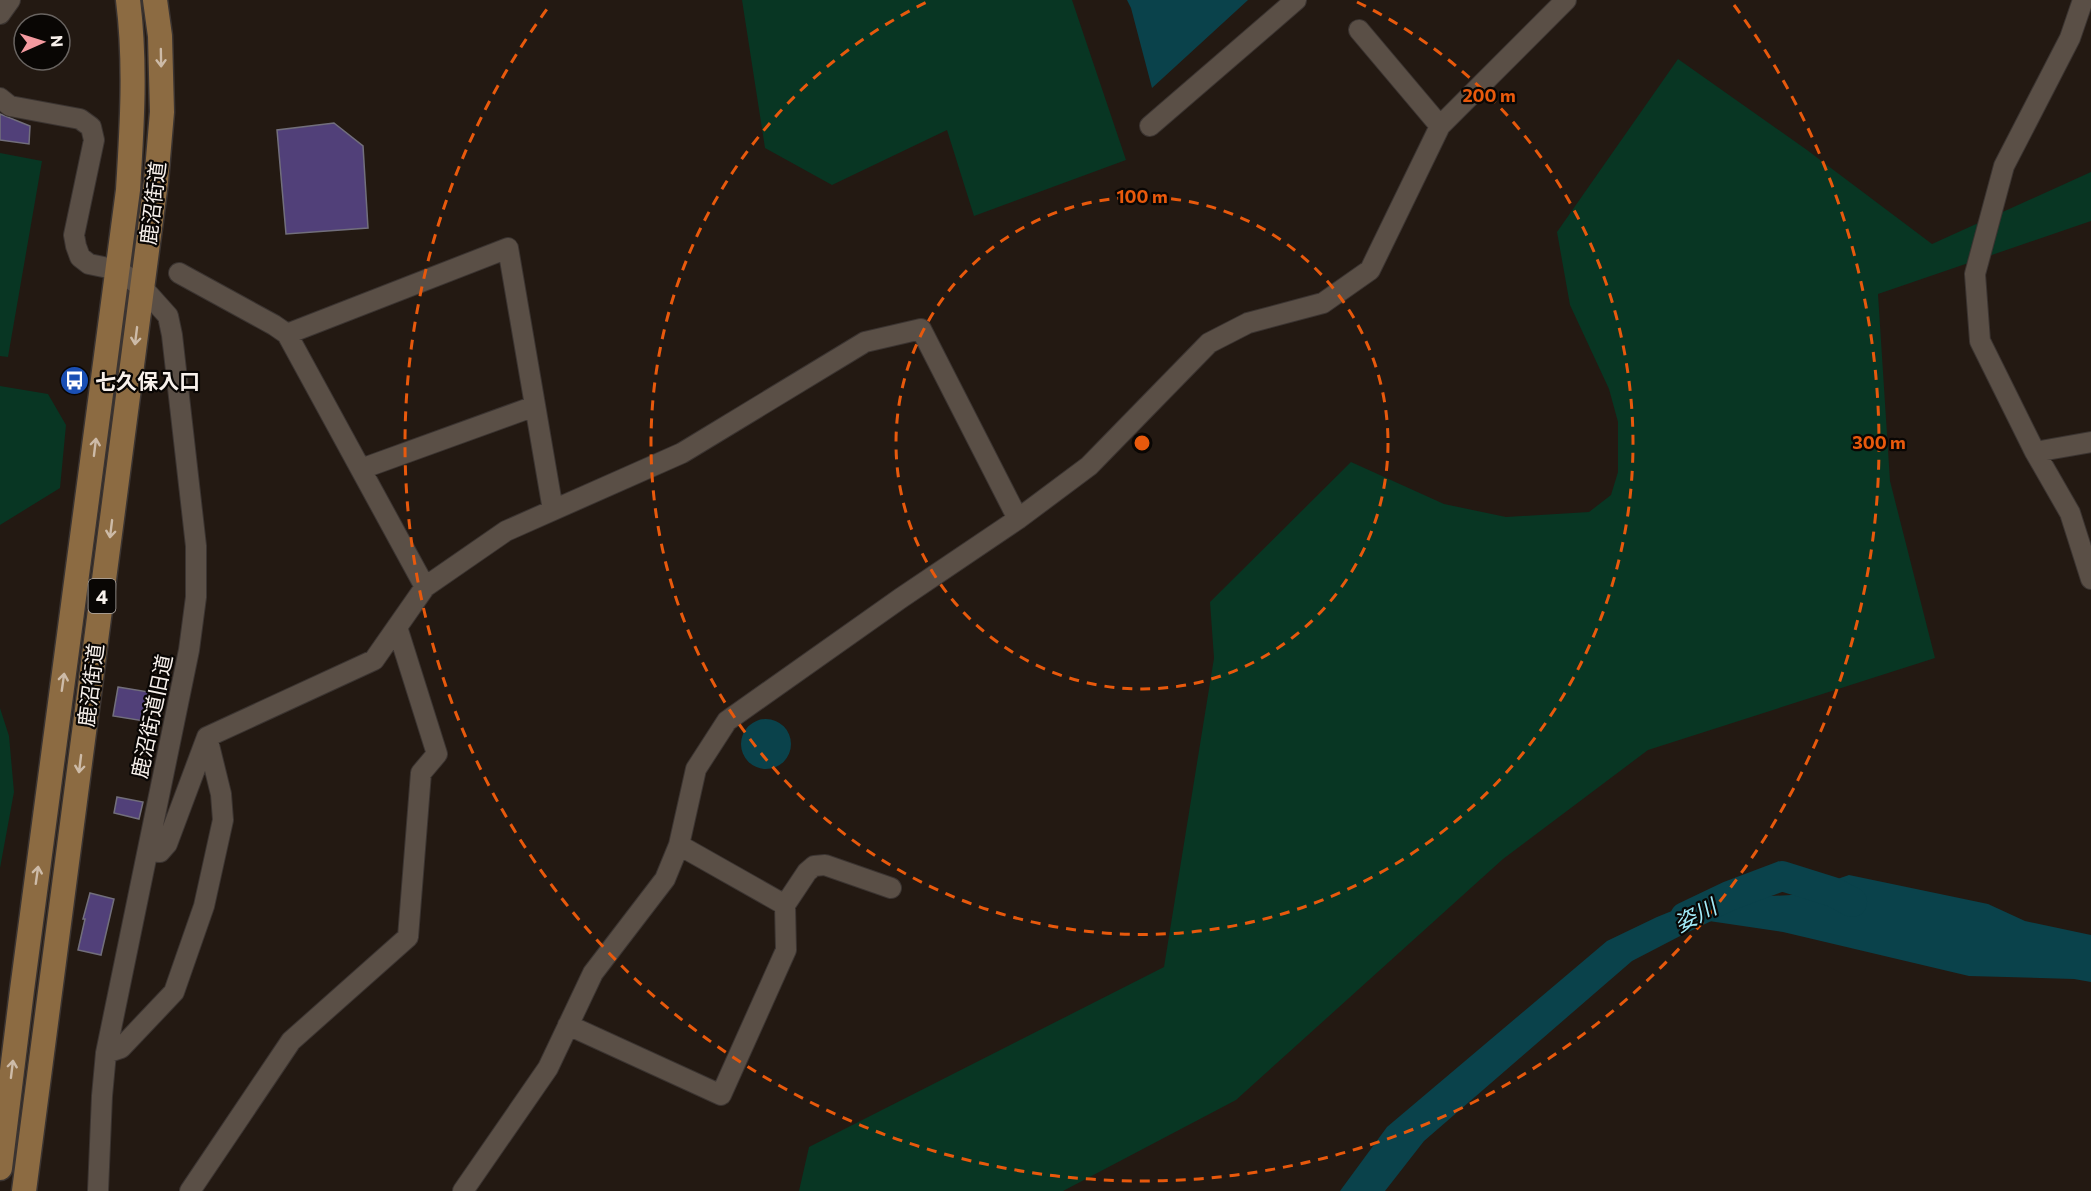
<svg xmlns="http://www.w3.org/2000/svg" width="2091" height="1191" font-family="Commissioner,'Noto Sans JP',sans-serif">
<rect width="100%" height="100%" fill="#231912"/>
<!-- green -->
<path fill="#083623" d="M742,0H1072L1126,160L974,216L947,130L832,185L765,148Z
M1678,59L1807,150L1932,244L2091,172V221L1878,294L1890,481L1935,658L1648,750L1503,859L1236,1100L1063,1191H799L809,1147L1164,967L1214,658L1210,602L1351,462L1444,504L1506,517L1589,512L1611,495L1618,472V422L1609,389L1570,305L1557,232Z
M0,153L42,161L8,357L0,356Z
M0,386L48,394L66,425L60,488L0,525Z
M0,708L9,736L14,792L0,868Z"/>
<!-- water -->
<path fill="#0a424b" d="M1127,0H1248L1152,88L1131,8Z
M741 744a25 25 0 1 1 50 0a25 25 0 1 1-50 0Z
M1849,875L1988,904L2025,921L2091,935V982L2074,979L1969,976L1783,932L1709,921L1632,961L1424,1141L1385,1191H1340L1387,1127L1607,941L1657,917L1699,900L1791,895Z"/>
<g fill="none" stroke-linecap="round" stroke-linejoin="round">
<!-- river -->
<path stroke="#0a424b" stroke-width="30" d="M1685,917L1729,896L1782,876L1833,892L1852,902"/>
</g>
<!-- building -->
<path fill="#514079" stroke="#726f7c" stroke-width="1.5" d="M0,114L30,126L29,144L0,140Z
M334,123L363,146L368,228L286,234L277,130Z
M118,687L149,692L144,721L113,716Z
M117,797L143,802L139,819L114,813Z
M90,893L114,899L101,955L78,950L85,919H83Z"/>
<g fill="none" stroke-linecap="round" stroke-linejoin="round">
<defs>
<path id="minor" d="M2083,0L2070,38L2004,166L1975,274L1980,341L2035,452L2070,513L2091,579
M0,14L10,0
M1359,30L1440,126
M0,98L10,106L80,119L91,127L94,140L74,235L76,246L80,257L89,264L118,270L142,287L168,316L172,335L196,546V597L189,650L106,1053L102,1096L98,1191
M1150,126L1296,0
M179,273L274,325L287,334L425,587
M287,334L508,248L553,510
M2035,452L2091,442
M361,469L535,406
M679,845L785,905L807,872L814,866L825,865L891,888
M148,851L160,852L167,844L207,737L374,660L425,587L506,531L682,453L865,342L921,329L1018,519
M568,1025L721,1095L786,950L785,905
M106,1053L121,1048L174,992L204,906L223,820L221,794L207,737
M190,1191L291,1041L408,937L421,773L437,754L397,627
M463,1191L548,1068L593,973L665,879L679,845L696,769L727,721L901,598L1018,519L1089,466L1209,343L1248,323L1323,303L1370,270L1440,126L1566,0"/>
<path id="major" d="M0,1168L22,990L128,190C132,126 136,63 128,0
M24,1191L156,182L162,112L160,36L155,0"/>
</defs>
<!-- minor casing -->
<use href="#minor" stroke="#3b3431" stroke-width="22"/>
<!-- major casing -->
<use href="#major" stroke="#3b3431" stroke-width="27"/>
<!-- minor -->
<use href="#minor" stroke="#5a4f46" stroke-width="20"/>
<!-- major -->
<use href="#major" stroke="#8c6b42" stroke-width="24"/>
</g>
<!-- one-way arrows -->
<defs><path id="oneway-shaft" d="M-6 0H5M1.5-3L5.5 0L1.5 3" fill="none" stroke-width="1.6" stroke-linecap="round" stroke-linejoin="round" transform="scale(1.5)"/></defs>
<g stroke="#cdbba8">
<use href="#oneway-shaft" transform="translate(161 58) rotate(89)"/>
<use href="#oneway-shaft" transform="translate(136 336) rotate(97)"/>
<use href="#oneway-shaft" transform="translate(95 447) rotate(-83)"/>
<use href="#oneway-shaft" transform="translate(111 529) rotate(97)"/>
<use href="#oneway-shaft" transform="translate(63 682) rotate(-82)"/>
<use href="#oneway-shaft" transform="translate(80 764) rotate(97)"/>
<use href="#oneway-shaft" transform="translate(37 875) rotate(-82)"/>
<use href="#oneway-shaft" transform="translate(12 1069) rotate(-83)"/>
</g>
<!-- distance rings -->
<g fill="none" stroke="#e8590c" stroke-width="3" stroke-dasharray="10 8">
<circle cx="1142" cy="443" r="246"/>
<path d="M1357 2A491 491 0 1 1 927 2"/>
<path d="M1734 5A737 737 0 1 1 550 5"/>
</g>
<!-- icons -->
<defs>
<symbol id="bus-disc" viewBox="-11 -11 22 22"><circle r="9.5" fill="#1a4fb4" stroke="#090604"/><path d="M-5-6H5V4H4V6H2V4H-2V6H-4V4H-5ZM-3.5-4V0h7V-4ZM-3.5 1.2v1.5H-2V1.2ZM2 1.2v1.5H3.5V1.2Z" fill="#fff"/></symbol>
</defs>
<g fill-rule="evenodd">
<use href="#bus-disc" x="58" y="364" width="33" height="33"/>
</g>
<g text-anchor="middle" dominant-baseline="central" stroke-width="4.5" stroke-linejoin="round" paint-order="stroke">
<!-- shield labels -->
<rect fill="#090604" stroke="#b0aaa6" stroke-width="1.5" x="88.5" y="579" width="27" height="34" rx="4.5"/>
<g font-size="20" font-weight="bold" fill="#f8f1ec">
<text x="102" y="596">4</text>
</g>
<!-- street labels -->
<g font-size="21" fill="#f8f1ec" stroke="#090604">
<text transform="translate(152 203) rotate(-83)">鹿沼街道</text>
<text transform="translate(90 685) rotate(-83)">鹿沼街道</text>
<text transform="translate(151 716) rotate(-78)">鹿沼街道旧道</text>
</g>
<!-- poi labels -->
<g font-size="21" font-weight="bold" fill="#f8f1ec" stroke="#090604" text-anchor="start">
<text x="95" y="380">七久保入口</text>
</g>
<!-- water labels -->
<g font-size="22" font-style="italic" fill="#a2ebf9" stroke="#090604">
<text transform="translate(1695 915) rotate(-28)">姿川</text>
</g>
</g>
<circle cx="1142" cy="443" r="9" fill="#e8590c" stroke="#090604" stroke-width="3"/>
<g font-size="18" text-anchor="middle" font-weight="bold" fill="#e8590c" stroke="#090604" stroke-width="4.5" stroke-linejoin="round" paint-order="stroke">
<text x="1489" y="102">200 m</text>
<text x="1142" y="203">100 m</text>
<text x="1879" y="449">300 m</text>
</g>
<!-- north arrow -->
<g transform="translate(42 42) rotate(87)"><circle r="28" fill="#090604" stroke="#696461" stroke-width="1.5"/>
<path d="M0-4.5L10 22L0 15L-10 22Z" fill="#f49aa0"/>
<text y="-9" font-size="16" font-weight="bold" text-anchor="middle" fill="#f8f1ec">N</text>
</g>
</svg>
